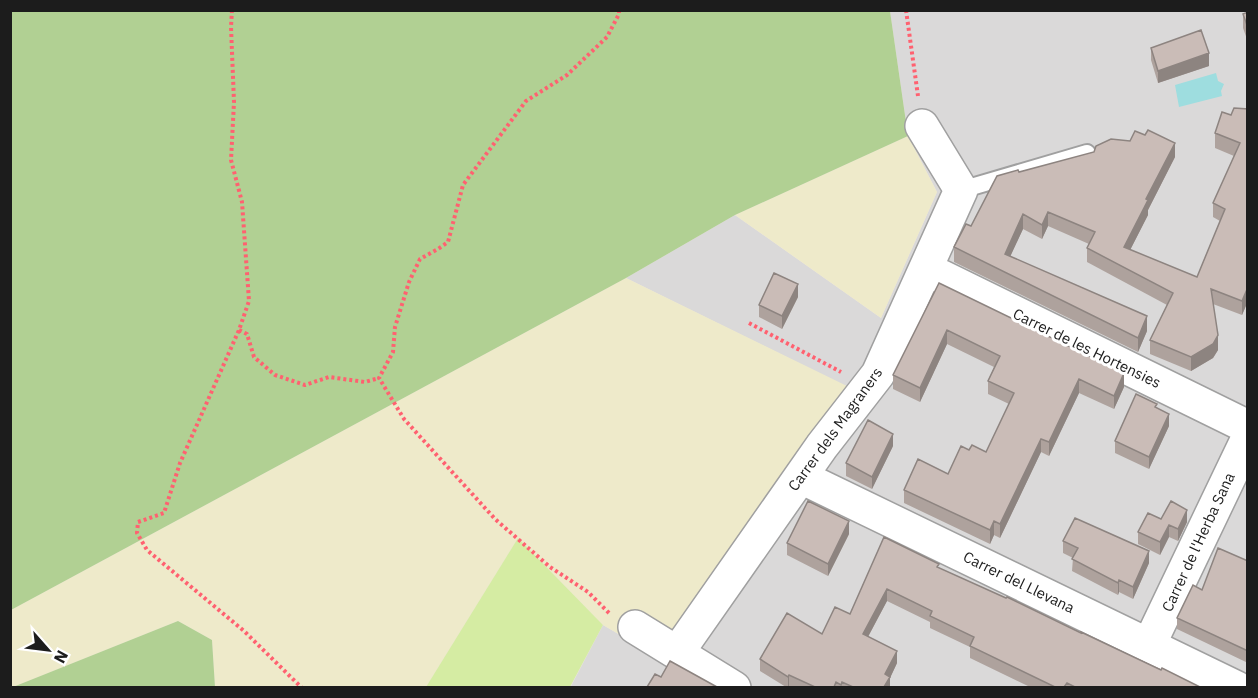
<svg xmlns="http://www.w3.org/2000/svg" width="1258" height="698" font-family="'IBM Plex Sans',sans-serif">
<rect width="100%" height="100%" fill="#eee7e1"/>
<!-- residential -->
<path fill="#dad9d9" d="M890,11H1247V687L570,688L603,625L663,660L849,388L626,278L735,215L881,318L937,192L908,136Z"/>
<!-- farmland -->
<path fill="#eeeaca" d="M908,136L937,192L881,318L735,215Z
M626,278L849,387L663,660L603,625L518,538L426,687H215L212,640L178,621L11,688V610Z"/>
<!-- grass -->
<path fill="#d5eca3" d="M518,538L603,625L570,687H426Z"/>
<!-- forest -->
<path fill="#b1d093" d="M11,11H890L908,136L735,215L626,278L11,610Z
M178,621L212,640L215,687H13Z"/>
<!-- water -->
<path fill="#9edddf" d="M1216,73L1218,81L1224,84L1221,91L1222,96L1179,107L1175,85Z"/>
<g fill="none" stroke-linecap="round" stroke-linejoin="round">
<defs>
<path id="service" d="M961,190L1087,153"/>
<path id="minor" d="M926,269L1248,427
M801,477L1237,688
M635,627L734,688
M1149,645L1248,438
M677,653L822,446L878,374L961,190L922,126"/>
</defs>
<!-- service casing -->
<use href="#service" stroke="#a0a0a0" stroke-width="20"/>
<!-- minor casing -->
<use href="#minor" stroke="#a0a0a0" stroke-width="36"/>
<!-- path -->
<path stroke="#ff6170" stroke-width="4" stroke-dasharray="3 3" stroke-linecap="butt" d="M232,10L231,27L234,102L231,160L242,202L249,301L239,330L180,463L164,513L138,522L137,533L147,550L244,631L302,688
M906,10L918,96
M749,323L841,372
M239,330L247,334L254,357L275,375L305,385L329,377L365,382L379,378
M609,613L588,592L550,567L495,519L404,419L379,378L393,352L395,327L409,282L420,259L438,249L448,242L463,185L526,101L567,75L607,37L619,14V10"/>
<!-- service -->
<use href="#service" stroke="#fff" stroke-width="16"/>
<!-- minor -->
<use href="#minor" stroke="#fff" stroke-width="33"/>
</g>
<!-- wall -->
<path fill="#aea29d" d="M1248,12V42L1243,28V14Z
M1151,48L1209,66L1158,83L1151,60Z
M1248,109V301L1242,315L1213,304L1218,350L1213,358L1191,371L1150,354V340L1167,305L1087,262V248L1089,244L1048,226L1042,239L1023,229L1010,256L1147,331L1138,352L954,262V247L971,226L1019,172L1175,157L1148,210V215L1130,250L1197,277L1220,221L1213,217V203L1234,156L1215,148V133L1231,115Z
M939,283L1124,387L1114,409L1079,393L1049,456L1041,452L1000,538L994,535L990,544L904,503V490L948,474L969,450L986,452L1009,404L988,394V381L994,367L947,344L920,402L893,389V375Z
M798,297L782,329L759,317V305Z
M1157,408L1169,426L1149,469L1115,453V441Z
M893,446L872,489L846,476V463Z
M1161,519L1187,522L1178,541L1169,537L1160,555L1138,544V532Z
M849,534L828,576L787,555V543Z
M884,537L939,568L1200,687H1030L970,658V647L930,628V622L887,601L868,637L897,663L890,678V687H786L760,671V659L822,634L850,614Z
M1063,541L1149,563L1133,599L1119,592L1118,595L1072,571L1073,558L1063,553Z
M1248,561V663L1177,629V618L1202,590Z"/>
<!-- shaded-wall -->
<path fill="#8d8480" d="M1209,53V66L1158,83V71Z
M1175,143V157L1148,210V215L1124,262V247L1146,199Z
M1048,212V226L1042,239V225Z
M1023,214V229L1005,268V254Z
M798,284V297L782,329V316Z
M1248,287V301L1242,315V301Z
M1147,316V331L1138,352V338Z
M947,330V344L920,402V388Z
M1218,335V350L1213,358L1191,371V357Z
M1124,373V387L1114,409V396Z
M1079,379V393L1049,456V442Z
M1169,414V426L1149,469V457Z
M893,434V446L872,489V477Z
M1041,439V452L1000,538V524Z
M1187,510V522L1178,541V529Z
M849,521V534L828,576V564Z
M994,521V535L990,544V530Z
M1169,525V537L1160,555V542Z
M1149,551V563L1133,599V587Z
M1119,580V592L1118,595V583Z
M887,589V601L863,646V634Z
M897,651V663L890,678V687H884L885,674Z
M789,675V687H788V677Z"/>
<!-- building -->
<path fill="#cabcb7" stroke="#8d8480" stroke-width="1.5" d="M1248,12V28L1243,14Z
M1201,30L1209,53L1158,71L1151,48Z
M1234,108L1248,109V287L1242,301L1211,289L1218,335L1213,344L1191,357L1150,340L1173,293L1087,248L1095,232L1048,212L1042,225L1023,214L1005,254L1147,316L1138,338L954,247L966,224L971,226L997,176L1018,170L1019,172L1094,152L1096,146L1111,139L1130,141L1135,131L1145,135L1148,130L1175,143L1146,199L1148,200L1124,247L1197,277L1225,209L1213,203L1240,143L1215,133L1222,112L1231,115Z
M774,273L798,284L782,316L759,305Z
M939,283L1124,373L1114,396L1079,379L1049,442L1041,439L1000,524L994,521L990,530L904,490L918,459L948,474L961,446L969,450L972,445L986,452L1014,393L988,381L1000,356L947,330L920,388L893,375Z
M1136,394L1157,404L1155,407L1169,414L1149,457L1115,441Z
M868,420L893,434L872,477L846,463Z
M808,501L849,521L828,564L787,543Z
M1171,501L1187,510L1178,529L1169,525L1160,542L1138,532L1148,513L1161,519Z
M1075,518L1149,551L1133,587L1119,580L1118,583L1072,559L1078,548L1063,541Z
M884,537L939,564L937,567L1006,598L1007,597L1081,633V632L1161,670L1162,668L1200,687H1075L1067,683L1064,687H1055L970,646L974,637L930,616L932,611L887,589L863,634L897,651L885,674L890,677L884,687H853L842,682L841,685L836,682L834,687H815L789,675L788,677L760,659L787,613L822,634L835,607L850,614Z
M1218,548L1248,561V651L1177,618L1193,585L1202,590Z
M670,661L717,687H647L655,674L661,677Z"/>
<g text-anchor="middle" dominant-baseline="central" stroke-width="6" stroke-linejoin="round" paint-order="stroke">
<!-- street labels -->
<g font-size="15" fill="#1c1c1c" stroke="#fff">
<text transform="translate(1087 348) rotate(26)">Carrer de les Hortensies</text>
<text transform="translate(835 429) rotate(-54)">Carrer dels Magraners</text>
<text transform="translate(1198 542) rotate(-65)">Carrer de l'Herba Sana</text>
<text transform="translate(1019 582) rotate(26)">Carrer del Llevana</text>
</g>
</g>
<!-- border -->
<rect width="1258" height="698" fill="none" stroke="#1c1c1c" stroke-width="24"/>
<!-- north arrow -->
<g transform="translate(48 650) rotate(118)" stroke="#ffffff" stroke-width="4.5" paint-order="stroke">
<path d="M0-4.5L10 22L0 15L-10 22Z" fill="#1c1c1c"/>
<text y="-9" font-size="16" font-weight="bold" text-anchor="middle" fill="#1c1c1c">N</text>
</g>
</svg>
